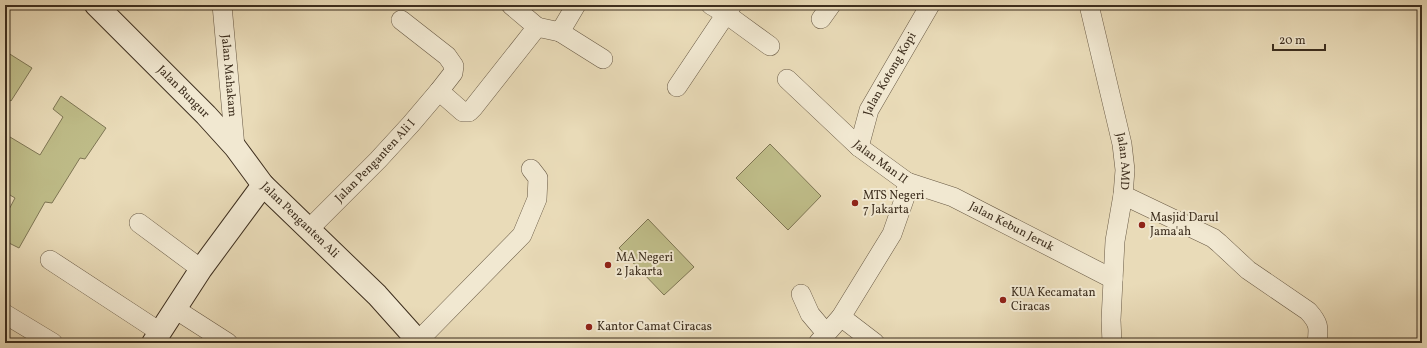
<svg xmlns="http://www.w3.org/2000/svg" width="1427" height="348" font-family="Vollkorn,serif">
<rect width="100%" height="100%" fill="#e9dbb8"/>
<filter id="stains"><feTurbulence type="fractalNoise" baseFrequency=".005" numOctaves="4"/><feColorMatrix values="0 0 0 0 .2 0 0 0 0 .09 0 0 0 0 .02 0 0 0 .5 -.17"/></filter>
<radialGradient id="worn" r=".72"><stop offset=".6" stop-color="#630" stop-opacity="0"/><stop offset="1" stop-color="#630" stop-opacity=".3"/></radialGradient>
<!-- green -->
<path fill="#bfbd89" stroke="#7e7654" d="M5,51L32,68L11,101L5,97Z
M61,96L106,128L85,159L80,158L52,203L45,202L19,248L5,241V217L15,198L5,192V134L40,155L63,117L53,109Z
M770,144L821,196L788,230L736,178Z
M648,219L694,267L664,295L619,248Z"/>
<g fill="none" stroke-linecap="round" stroke-linejoin="round">
<defs>
<g id="street">
<path id="s1" d="M222,5L235,147"/>
<path d="M511,5L537,27"/>
<path d="M711,5L726,14L770,46"/>
<path id="s2" d="M1089,5L1122,144L1125,170L1123,195L1115,241L1111,320L1112,343"/>
<path d="M821,19L831,5"/>
<path d="M401,20L447,56L454,66L453,73L439,91"/>
<path d="M560,32L603,59"/>
<path id="s3" d="M787,79L859,147L907,182L906,194L892,234L841,317L818,343"/>
<path d="M677,87L732,5"/>
<path id="s4" d="M859,147L869,110L930,5"/>
<path id="s5" d="M907,182L953,197L1113,279"/>
<path d="M1123,195L1213,238L1219,243L1248,270L1308,311C1319,323 1319,327 1317,343"/>
<path d="M139,223L201,269"/>
<path id="s6" d="M309,229L378,160L411,124L439,91L463,112H469L473,108L537,27L560,32L576,5"/>
<path d="M50,260L160,332"/>
<path d="M801,294L810,314L826,333"/>
<path d="M175,309L228,343"/>
<path d="M5,314L53,343"/>
<path d="M841,317L875,343"/>
<path d="M418,341L522,235L537,199L538,178L531,169"/>
</g>
<g id="secondary">
<path id="s7" d="M96,5L206,115L235,147L263,185L377,295L420,343"/>
<path d="M153,343L201,269L263,185"/>
</g>
</defs>
<!-- street casing -->
<use href="#street" stroke="#685944" stroke-width="20"/>
<!-- secondary casing -->
<use href="#secondary" stroke="#3d2e1e" stroke-width="24"/>
<!-- street -->
<use href="#street" stroke="#f1e8d1" stroke-width="19"/>
<!-- secondary -->
<use href="#secondary" stroke="#f1e8d1" stroke-width="22"/>
</g>
<!-- markers -->
<g fill="#8f2418" stroke="#f1e8d1" stroke-width="1.5">
<circle cx="855" cy="203" r="4"/>
<circle cx="1142" cy="225" r="4"/>
<circle cx="608" cy="265" r="4"/>
<circle cx="1003" cy="300" r="4"/>
<circle cx="589" cy="327" r="4"/>
</g>
<g text-anchor="middle" dominant-baseline="central" stroke-width="4" stroke-linejoin="round" paint-order="stroke">
<!-- street labels -->
<g font-size="12" fill="#3d2e1e" stroke="#f1e8d1">
<text stroke="none"><textPath href="#s4" startOffset="80">Jalan Kotong Kopi</textPath></text>
<text stroke="none"><textPath href="#s1" startOffset="71">Jalan Mahakam</textPath></text>
<text stroke="none"><textPath href="#s7" startOffset="123">Jalan Bungur</textPath></text>
<text stroke="none"><textPath href="#s6" startOffset="95">Jalan Penganten Ali I</textPath></text>
<text stroke="none"><textPath href="#s2" startOffset="160">Jalan AMD</textPath></text>
<text stroke="none"><textPath href="#s3" startOffset="125">Jalan Man II</textPath></text>
<text stroke="none"><textPath href="#s7" startOffset="297">Jalan Penganten Ali</textPath></text>
<text stroke="none"><textPath href="#s5" startOffset="114">Jalan Kebun Jeruk</textPath></text>
</g>
<!-- poi labels -->
<g font-size="12" fill="#3d2e1e" stroke="#f1e8d1" text-anchor="start">
<text x="863" y="196">MTS Negeri<tspan x="863" dy="14">7 Jakarta</tspan></text>
<text x="1150" y="218">Masjid Darul<tspan x="1150" dy="14">Jama'ah</tspan></text>
<text x="616" y="258">MA Negeri<tspan x="616" dy="14">2 Jakarta</tspan></text>
<text x="1011" y="293">KUA Kecamatan<tspan x="1011" dy="14">Ciracas</tspan></text>
<text x="597" y="327">Kantor Camat Ciracas</text>
</g>
</g>
<!-- margin -->
<rect width="1427" height="348" fill="none" stroke="#e9dbb8" stroke-width="20"/>
<rect x="6" y="6" width="1415" height="336" fill="none" stroke="#3d2e1e" stroke-width="2"/>
<rect x="10" y="10" width="1407" height="328" fill="none" stroke="#3d2e1e"/>
<!-- scale -->
<path d="M1273 44v6h52v-6" fill="none" stroke="#3d2e1e" stroke-width="2"/>
<text x="1279" y="44" font-size="12" fill="#3d2e1e" stroke="#f1e8d1" stroke-width="3" paint-order="stroke">20 m</text>
<rect width="100%" height="100%" filter="url(#stains)"/>
<rect width="100%" height="100%" fill="url(#worn)"/>
</svg>
